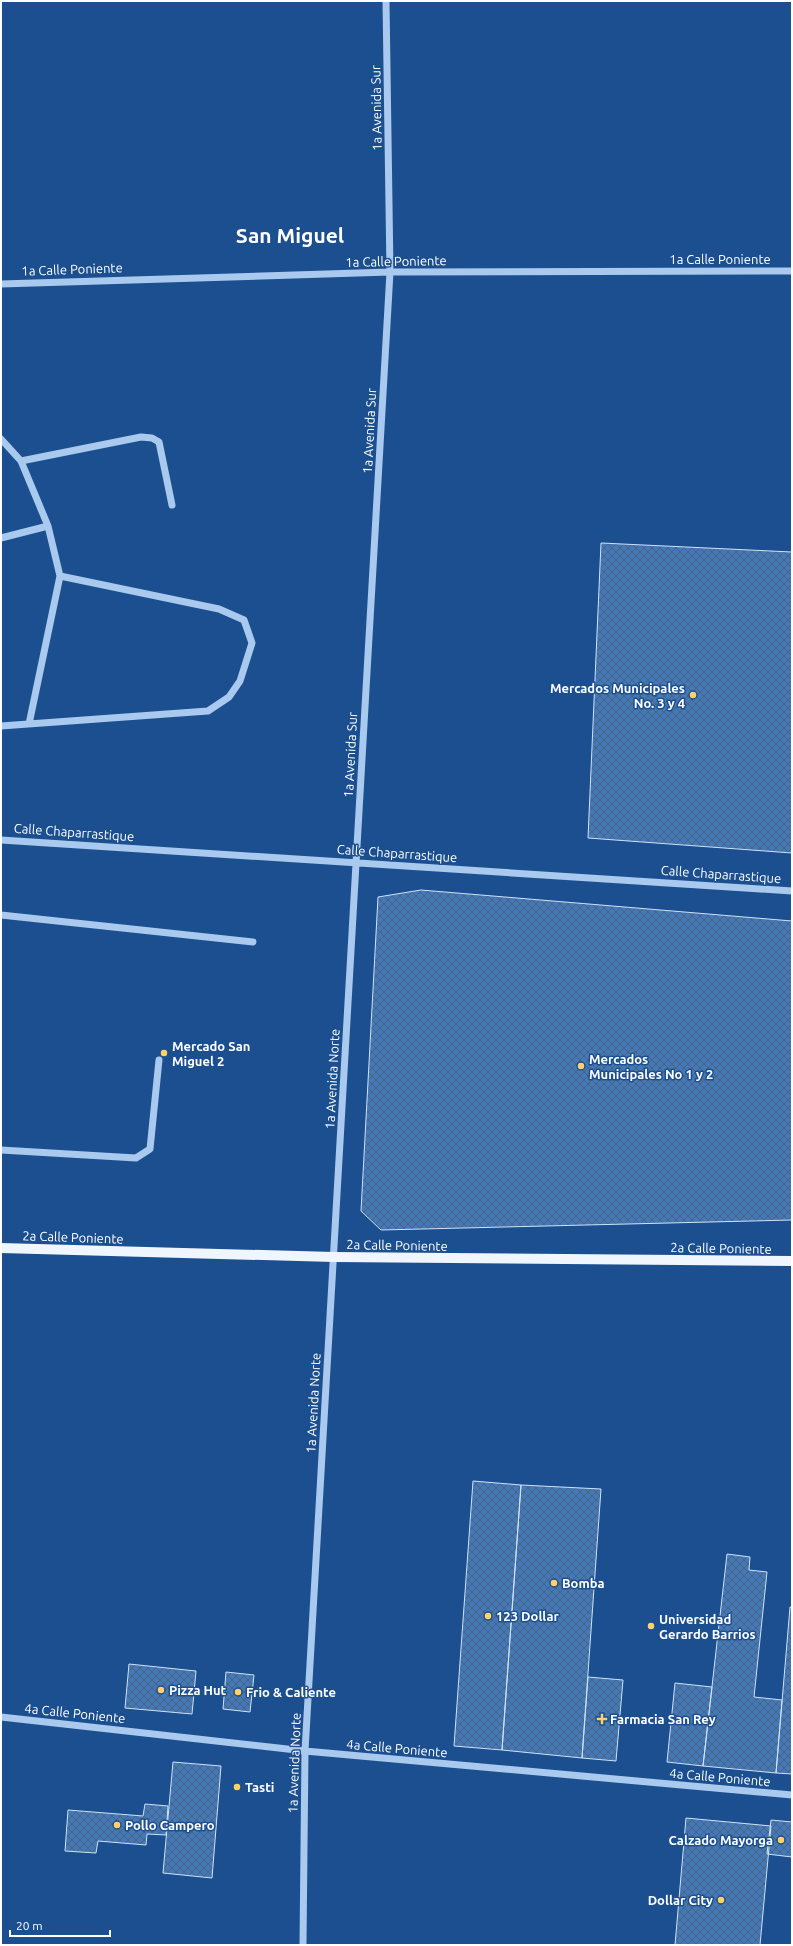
<svg xmlns="http://www.w3.org/2000/svg" width="793" height="1946" font-family="Ubuntu,sans-serif">
<defs>
<pattern id="building-cross-hatch" width="8" height="8" patternUnits="userSpaceOnUse"><rect width="8" height="8" fill="#4478b7"/><path d="M0 0l8 8M0 8l8-8" fill="none" stroke="#486282"/></pattern>
</defs>
<rect width="100%" height="100%" fill="#1b4f8f"/>
<!-- building -->
<path fill="url(#building-cross-hatch)" stroke="#cfe3fa" d="M601,543L792,552V853L588,838Z
M421,890L792,921V1220L381,1230L361,1211L378,897Z
M473,1481L521,1485L502,1750L454,1746Z
M521,1485L601,1489L582,1758L502,1750Z
M727,1554L750,1557L749,1570L767,1572L754,1697L782,1700L776,1773L703,1766Z
M790,1607H792V1774L776,1773Z
M129,1664L196,1671L192,1714L125,1708Z
M226,1672L254,1675L250,1712L223,1709Z
M588,1677L623,1680L616,1761L582,1758Z
M675,1683L712,1687L703,1766L667,1762Z
M173,1762L221,1766L212,1878L163,1873Z
M145,1804L168,1806L166,1835L147,1834L146,1845L98,1841L96,1853L65,1851L68,1810L143,1816Z
M686,1818L771,1826L760,1945H675Z
M771,1820L792,1822V1857L767,1854Z"/>
<g fill="none" stroke-linecap="round" stroke-linejoin="round">
<!-- minor -->
<path stroke="#a9c9ee" stroke-width="7" d="M1,284L390,272L792,271
M1,439L21,461L48,526L60,576L29,724
M21,461L141,437L152,438L159,442L172,505
M1,538L48,526
M1,726L208,711L229,697L240,681L252,643L244,620L219,609L60,576
M1,840L792,891
M1,915L253,942
M1,1150L136,1158L150,1149L159,1060
M1,1717L305,1751L792,1795
M303,1945L305,1751L390,272L386,1"/>
<!-- major -->
<path stroke="#f0f6ff" stroke-width="10" d="M1,1248L334,1257L792,1261"/>
</g>
<!-- markers -->
<g fill="#ffd166" stroke="#1b4f8f" stroke-width="1.5">
<circle cx="693" cy="695" r="4"/>
<circle cx="164" cy="1053" r="4"/>
<circle cx="581" cy="1066" r="4"/>
<circle cx="554" cy="1583" r="4"/>
<circle cx="488" cy="1616" r="4"/>
<circle cx="651" cy="1626" r="4"/>
<circle cx="161" cy="1690" r="4"/>
<circle cx="238" cy="1692" r="4"/>
<path d="M600 1713h4v4h4v4h-4v4h-4v-4h-4v-4h4z"/>
<circle cx="237" cy="1787" r="4"/>
<circle cx="117" cy="1825" r="4"/>
<circle cx="781" cy="1840" r="4"/>
<circle cx="721" cy="1900" r="4"/>
</g>
<g text-anchor="middle" dominant-baseline="central" stroke-width="3" stroke-linejoin="round" paint-order="stroke">
<!-- street labels -->
<g font-size="13" fill="#fff" stroke="#1b4f8f">
<text transform="translate(376 108) rotate(-91)">1a Avenida Sur</text>
<text x="720" y="259">1a Calle Poniente</text>
<text transform="translate(396 261) rotate(-1)">1a Calle Poniente</text>
<text transform="translate(72 269) rotate(-2)">1a Calle Poniente</text>
<text transform="translate(369 431) rotate(-87)">1a Avenida Sur</text>
<text transform="translate(350 755) rotate(-87)">1a Avenida Sur</text>
<text transform="translate(74 832) rotate(4)">Calle Chaparrastique</text>
<text transform="translate(397 853) rotate(4)">Calle Chaparrastique</text>
<text transform="translate(721 874) rotate(4)">Calle Chaparrastique</text>
<text transform="translate(332 1079) rotate(-87)">1a Avenida Norte</text>
<text transform="translate(73 1237) rotate(2)">2a Calle Poniente</text>
<text transform="translate(397 1245) rotate(1)">2a Calle Poniente</text>
<text transform="translate(721 1248) rotate(1)">2a Calle Poniente</text>
<text transform="translate(313 1403) rotate(-87)">1a Avenida Norte</text>
<text transform="translate(75 1713) rotate(6)">4a Calle Poniente</text>
<text transform="translate(397 1748) rotate(5)">4a Calle Poniente</text>
<text transform="translate(294 1763) rotate(-88)">1a Avenida Norte</text>
<text transform="translate(720 1777) rotate(5)">4a Calle Poniente</text>
</g>
<!-- poi labels -->
<g font-size="13" font-weight="bold" fill="#fff" stroke="#1b4f8f" text-anchor="start">
<text x="685" y="688" text-anchor="end">Mercados Municipales<tspan x="685" dy="15">No. 3 y 4</tspan></text>
<text x="172" y="1046">Mercado San<tspan x="172" dy="15">Miguel 2</tspan></text>
<text x="589" y="1059">Mercados<tspan x="589" dy="15">Municipales No 1 y 2</tspan></text>
<text x="562" y="1583">Bomba</text>
<text x="496" y="1616">123 Dollar</text>
<text x="659" y="1619">Universidad<tspan x="659" dy="15">Gerardo Barrios</tspan></text>
<text x="169" y="1690">Pizza Hut</text>
<text x="246" y="1692">Frio &amp; Caliente</text>
<text x="610" y="1719">Farmacia San Rey</text>
<text x="245" y="1787">Tasti</text>
<text x="125" y="1825">Pollo Campero</text>
<text x="773" y="1840" text-anchor="end">Calzado Mayorga</text>
<text x="713" y="1900" text-anchor="end">Dollar City</text>
</g>
<!-- town labels -->
<g font-size="21" font-weight="bold" fill="#fff" stroke="#1b4f8f">
<text x="290" y="235">San Miguel</text>
</g>
</g>
<!-- border -->
<rect width="793" height="1946" fill="none" stroke="#ffffff" stroke-width="4"/>
<!-- scale -->
<path d="M10 1930v6h100v-6" fill="none" stroke="#ffffff" stroke-width="2"/>
<text x="16" y="1930" font-size="12" fill="#ffffff" stroke="#1b4f8f" stroke-width="3" paint-order="stroke">20 m</text>
</svg>
